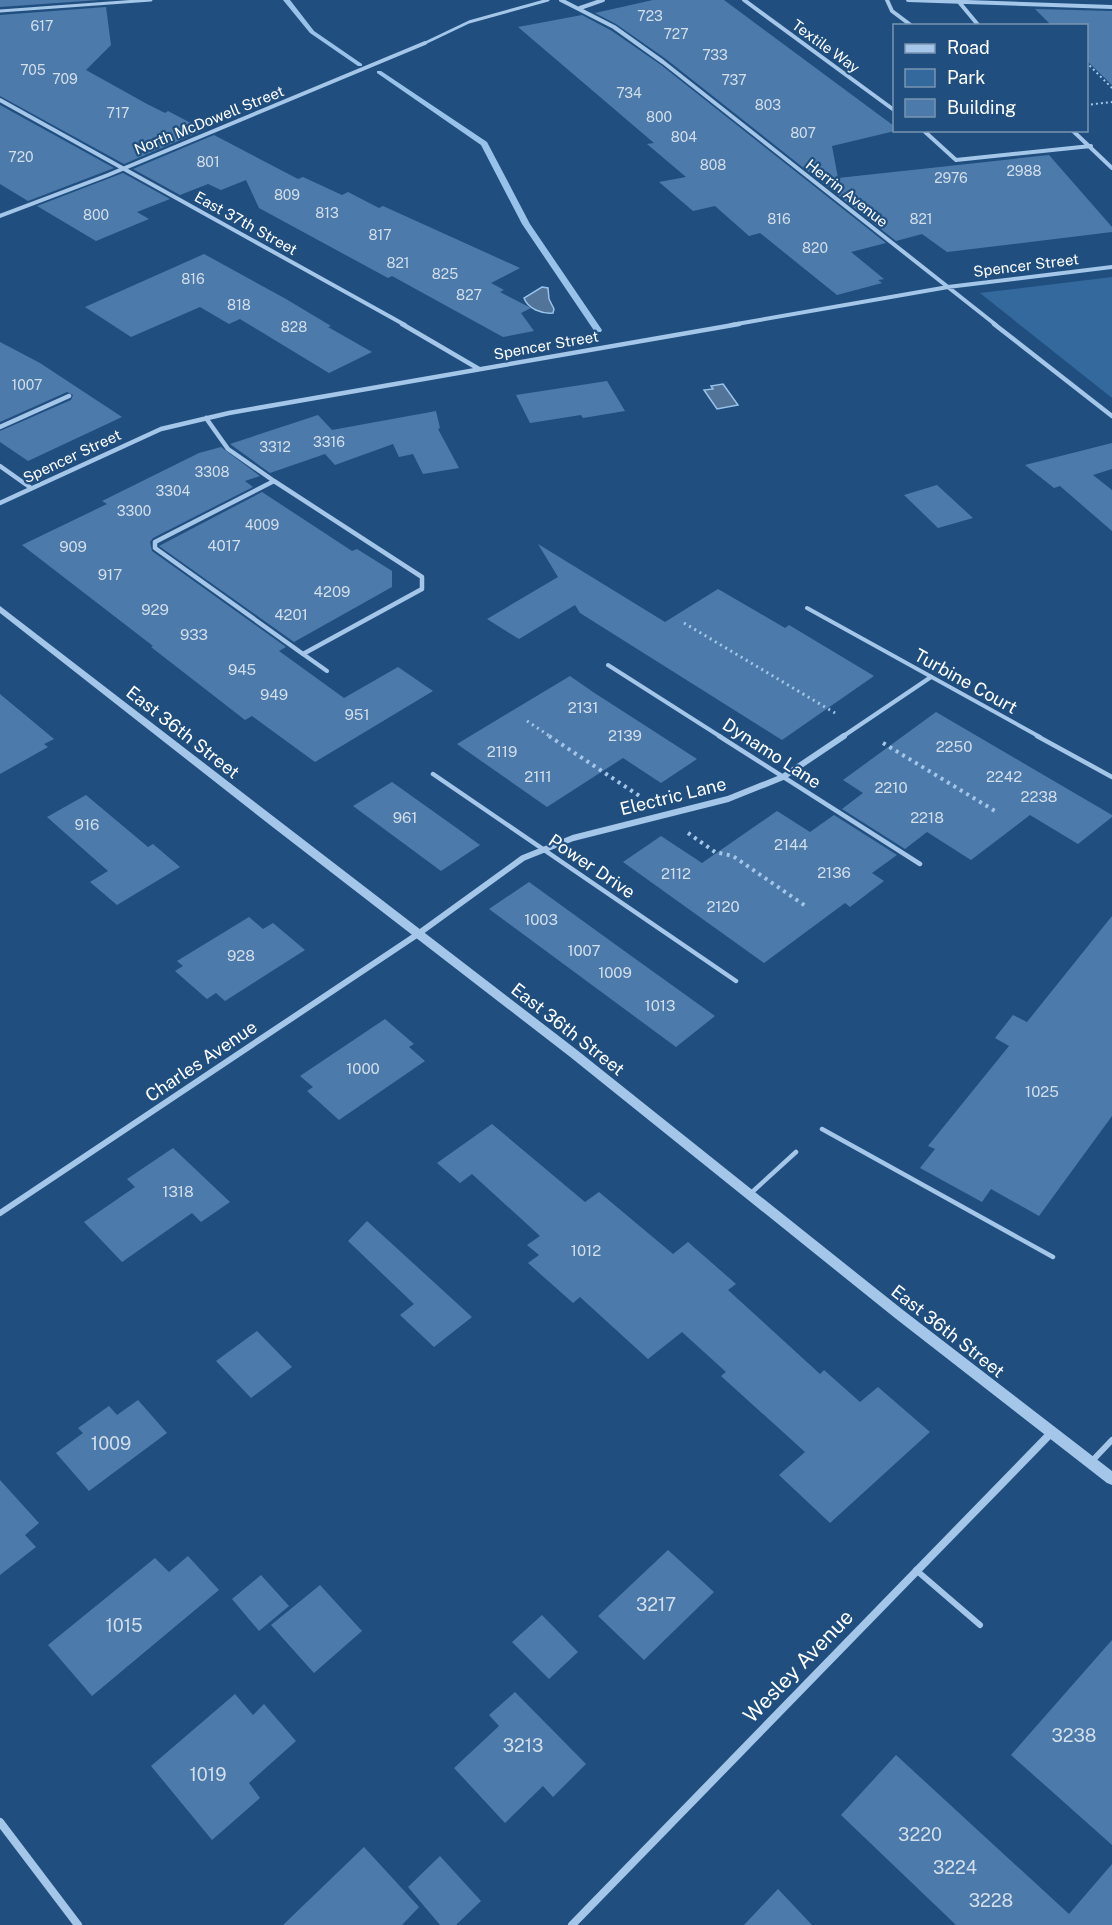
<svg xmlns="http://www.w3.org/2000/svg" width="1112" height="1925" font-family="'Public Sans',sans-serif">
<rect width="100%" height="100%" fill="#204f7f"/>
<!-- green -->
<path fill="#33699d" d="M1112,277V398L980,293Z"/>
<!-- water -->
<path fill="#517498" stroke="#98c2e9" stroke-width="1.5" d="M542,287L548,288L549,299L554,309L553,313C542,314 528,309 524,298Z
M723,384L738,405L717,409L704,390L713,389L711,386Z"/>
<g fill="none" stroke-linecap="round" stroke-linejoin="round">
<!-- stream -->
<path fill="#98c2e9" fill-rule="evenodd" d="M283,0H290L314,31L362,64V66H358L310,33Z
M377,71H381L487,142L530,224L602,330L601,332H595L522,224L481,145L377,73Z"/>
</g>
<!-- building -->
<path fill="#4c7bab" d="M0,0H99L0,7Z
M653,0H724L894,126V130H899L832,146L838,178L1049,155L1112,227V232L947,252L922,234L896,241L666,59L616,24L595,13Z
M106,7L111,45L86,70L147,104L165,113L168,111L204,130L124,164L0,96V15Z
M1035,9L1112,11V85L1086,60V26H1052Z
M582,15L612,31L661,65L886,243L851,252L884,279L878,280L882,283L837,295L760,233L749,236L715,206L693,211L659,182L686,177L647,144L654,143L518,27Z
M0,105L114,168L28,201L0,184Z
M214,135L298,179L303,177L342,195L348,192L379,208L383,206L520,268L491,283L504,290L500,292L531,308L521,313L534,331L503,337L392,276L388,278L259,208L246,180L221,190L208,184L180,195L133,169Z
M123,173L170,199L137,212L149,219L96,241L37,206Z
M204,254L286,299L331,326L328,327L372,352L329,373L240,319L229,324L200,307L131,337L85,307Z
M0,342L40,363L122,417L28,461L0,442V431L71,400L73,395L67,392L0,422Z
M607,381L625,411L583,418L581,415L530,423L516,395Z
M436,411L440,428L438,429L459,468L423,474L413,454L399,457L393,444L335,465L325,454L270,473L230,444L318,415L332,430Z
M1112,443V469L1093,475L1112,490V531L1060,486L1054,488L1025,465Z
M221,447L260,476L245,481L253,487L153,538L150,542L152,551L286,647L279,651L344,698L398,667L433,691L315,762L252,716L245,720L151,647L153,646L22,545L107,504L102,501L199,453Z
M937,485L973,518L938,528L904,495Z
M262,492L352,551L357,549L392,571V587L294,642L159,546Z
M538,544L665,622L718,589L785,628L789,625L874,676L782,740L580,613L575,605L519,639L487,619L558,577Z
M570,676L593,692L697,759L661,783L623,758L547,807L457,744Z
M0,694L54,739L44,744L48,747L0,774Z
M936,712L1112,815V817L1078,844L1030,815L971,860L927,832L905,849L842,809L863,793L843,780Z
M392,782L458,829L480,845L441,871L353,806Z
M86,795L148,847L153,844L180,867L117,905L90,882L108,871L47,817Z
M777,811L810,832L834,815L897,855L872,873L884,881L850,907L845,903L764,963L623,862L661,836L702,863Z
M529,882L623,950L715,1016L676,1047L489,909Z
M1112,916V1116L1039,1216L991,1189L982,1202L920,1168L935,1149L928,1146L1009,1046L995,1038L1013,1015L1027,1022Z
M249,917L263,929L273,923L305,950L225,1001L216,993L207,999L175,971L183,966L177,961Z
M385,1019L414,1044L409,1047L425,1061L339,1120L307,1091L313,1087L300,1076Z
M492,1124L585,1202L599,1192L673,1254L688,1242L736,1284L728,1290L820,1374L824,1370L860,1402L878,1387L930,1432L830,1523L779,1475L805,1452L721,1376L726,1372L682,1332L648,1359L580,1297L573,1303L528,1263L539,1255L527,1245L540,1236L472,1174L460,1183L437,1163Z
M173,1148L230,1202L201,1222L192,1213L122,1262L84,1222L135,1187L127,1179Z
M367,1221L472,1317L434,1347L400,1315L414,1304L348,1241Z
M257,1331L292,1367L251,1398L216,1361Z
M138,1400L167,1433L89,1491L56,1453L83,1433L78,1428L109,1406L117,1415Z
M0,1480L39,1523L25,1535L36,1547L0,1575Z
M668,1550L714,1592L644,1660L598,1616Z
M188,1556L219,1590L92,1696L48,1645L155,1558L169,1572Z
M261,1575L289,1606L259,1631L232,1599Z
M320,1585L362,1631L314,1673L271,1625Z
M542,1615L578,1652L549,1679L512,1642Z
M1112,1640V1845L1011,1755Z
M515,1692L586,1764L553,1797L543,1786L505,1823L454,1768L499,1726L489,1715Z
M235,1694L253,1715L264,1704L296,1741L249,1783L260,1798L212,1840L151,1766Z
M896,1755L1069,1914L1112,1864V1925H956L841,1815Z
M364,1847L419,1907L402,1925H283Z
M440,1856L481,1901L456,1925H440L408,1887Z
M778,1889L812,1925H744Z"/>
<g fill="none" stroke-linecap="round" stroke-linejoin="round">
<!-- path-far2 -->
<path stroke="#a4c6e8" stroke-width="2" stroke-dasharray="2 3" stroke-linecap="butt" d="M1086,62L1112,88
M1086,105L1112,102"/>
<!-- path-far1 -->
<path stroke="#a4c6e8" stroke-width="3" stroke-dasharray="2 4" stroke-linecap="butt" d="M684,623L835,713
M527,721L551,737"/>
<!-- path -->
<path stroke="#a4c6e8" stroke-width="4" stroke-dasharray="3 4.5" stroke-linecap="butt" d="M549,736L641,797
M883,743L995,811
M688,833L715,852L733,856L807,907"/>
<!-- service-far3 -->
<path stroke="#a4c6e8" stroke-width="3" d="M0,11L151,0
M425,43L469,22L548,0"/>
<!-- service-far2 -->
<path stroke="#a4c6e8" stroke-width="4" d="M807,608L1040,737
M303,654L327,671
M608,665L721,737"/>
<!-- service-far1 -->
<path stroke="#a4c6e8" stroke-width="4.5" d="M719,736L920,864
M1037,736L1112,777
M433,774L736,981
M822,1129L1053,1257
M750,1194L796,1152"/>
<!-- service -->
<path stroke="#a4c6e8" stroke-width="6" d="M1092,1461L1112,1440
M916,1570L980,1625"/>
<!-- minor-far3 -->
<path stroke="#a4c6e8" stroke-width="4" d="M561,0L614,27L663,62L996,325
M744,0L894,110
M887,0L892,11L912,26
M908,0L1112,7
M959,2L979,26
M580,8L603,0
M0,100L405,325
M923,130L956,160L1091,146
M1072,130L1112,168
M0,216L108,175L425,43
M731,325L948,287L1112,267"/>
<!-- minor-far2 -->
<path stroke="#a4c6e8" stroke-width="4.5" d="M402,324L479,369
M994,324L1112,416
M206,418L228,449L274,481
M0,427L69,396
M0,466L31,488
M274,481L422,577V589L303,654L155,548V542Z
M0,503L161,429L229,413L739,324
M842,737L931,677"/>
<!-- minor-far1 -->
<path stroke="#a4c6e8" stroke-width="6" d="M0,1213L418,934L523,858L573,838L728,799L783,777L844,736"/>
<!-- minor -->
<path stroke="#a4c6e8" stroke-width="8" d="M0,1822L78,1925
M572,1925L1052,1432"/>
<!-- tertiary -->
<path fill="#a4c6e8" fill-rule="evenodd" d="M0,606L577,1050L903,1310L1112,1471V1485L1107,1483L895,1318L569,1056L270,825L0,613Z"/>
</g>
<g text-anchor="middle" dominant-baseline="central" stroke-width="4.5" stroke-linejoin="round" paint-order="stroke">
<!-- far-number labels -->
<g font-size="14" fill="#d2deea">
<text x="650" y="16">723</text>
<text x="42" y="26">617</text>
<text x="676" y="34">727</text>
<text x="715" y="55">733</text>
<text x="33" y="70">705</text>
<text x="65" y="79">709</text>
<text x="734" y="80">737</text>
<text x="629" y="93">734</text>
<text x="768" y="105">803</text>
<text x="118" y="113">717</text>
<text x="659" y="117">800</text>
<text x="803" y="133">807</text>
<text x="684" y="137">804</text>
<text x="21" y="157">720</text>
<text x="208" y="162">801</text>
<text x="713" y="165">808</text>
<text x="1024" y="171">2988</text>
<text x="951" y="178">2976</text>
<text x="287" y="195">809</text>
<text x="327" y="213">813</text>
<text x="96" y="215">800</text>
<text x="779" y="219">816</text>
<text x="921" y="219">821</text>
<text x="380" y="235">817</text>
<text x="815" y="248">820</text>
<text x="398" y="263">821</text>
<text x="445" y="274">825</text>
<text x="193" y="279">816</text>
<text x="469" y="295">827</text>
<text x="239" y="305">818</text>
<text x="294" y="327">828</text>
<text x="27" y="385">1007</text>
<text x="329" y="442">3316</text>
<text x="275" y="447">3312</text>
<text x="212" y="472">3308</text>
<text x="173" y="491">3304</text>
<text x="134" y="511">3300</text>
<text x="262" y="525">4009</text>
</g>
<!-- far-street labels -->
<g font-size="15" fill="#fff" stroke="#204f7f">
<text transform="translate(826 46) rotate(36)">Textile Way</text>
<text transform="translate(209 120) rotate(-22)">North McDowell Street</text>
<text transform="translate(847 193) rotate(38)">Herrin Avenue</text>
<text transform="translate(246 223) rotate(29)">East 37th Street</text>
<text transform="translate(1026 265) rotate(-7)">Spencer Street</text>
<text transform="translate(546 345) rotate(-10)">Spencer Street</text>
<text transform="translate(72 456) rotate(-25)">Spencer Street</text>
</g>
<!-- number labels -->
<g font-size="15" fill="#d2deea">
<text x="224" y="545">4017</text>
<text x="73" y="546">909</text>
<text x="110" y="574">917</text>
<text x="332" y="591">4209</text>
<text x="155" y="609">929</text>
<text x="291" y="614">4201</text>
<text x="194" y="634">933</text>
<text x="242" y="669">945</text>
<text x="274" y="694">949</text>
<text x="583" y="707">2131</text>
<text x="357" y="714">951</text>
<text x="625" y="735">2139</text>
<text x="954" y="746">2250</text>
<text x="502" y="751">2119</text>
<text x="538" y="776">2111</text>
<text x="1004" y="776">2242</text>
<text x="891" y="787">2210</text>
<text x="1039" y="796">2238</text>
<text x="405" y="817">961</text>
<text x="927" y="817">2218</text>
<text x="87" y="824">916</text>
<text x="791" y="844">2144</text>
<text x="834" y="872">2136</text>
<text x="676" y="873">2112</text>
<text x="723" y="906">2120</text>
<text x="541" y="919">1003</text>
<text x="584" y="950">1007</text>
<text x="241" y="955">928</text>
<text x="615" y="972">1009</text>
<text x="660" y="1005">1013</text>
<text x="363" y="1068">1000</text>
<text x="1042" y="1091">1025</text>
<text x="178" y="1191">1318</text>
<text x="586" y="1250">1012</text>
</g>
<!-- street labels -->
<g font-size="18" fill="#fff" stroke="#204f7f">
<text transform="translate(966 681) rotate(29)">Turbine Court</text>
<text transform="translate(183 732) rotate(38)">East 36th Street</text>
<text transform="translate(772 753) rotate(33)">Dynamo Lane</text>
<text transform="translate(673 796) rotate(-14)">Electric Lane</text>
<text transform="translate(592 866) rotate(34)">Power Drive</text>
<text transform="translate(568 1029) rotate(38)">East 36th Street</text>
<text transform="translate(201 1061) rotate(-34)">Charles Avenue</text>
<text transform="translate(948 1331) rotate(38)">East 36th Street</text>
</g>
<!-- near-number labels -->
<g font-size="18" fill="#d2deea">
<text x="111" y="1443">1009</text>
<text x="656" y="1604">3217</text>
<text x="124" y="1625">1015</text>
<text x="1074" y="1735">3238</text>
<text x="523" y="1745">3213</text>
<text x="208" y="1774">1019</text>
<text x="920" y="1834">3220</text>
<text x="955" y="1867">3224</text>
<text x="991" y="1900">3228</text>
</g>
<!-- near-street labels -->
<g font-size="21" fill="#fff" stroke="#204f7f">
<text transform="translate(798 1666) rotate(-46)">Wesley Avenue</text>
</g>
</g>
<!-- legend -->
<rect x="893" y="24" width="195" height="108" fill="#204f7f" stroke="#7995b2" stroke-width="1.5"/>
<rect x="905" y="44" width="30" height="9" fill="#a4c6e8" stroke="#7995b2" stroke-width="1.5"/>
<text x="947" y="54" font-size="18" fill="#ffffff">Road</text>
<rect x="905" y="69" width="30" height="18" fill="#33699d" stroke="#7995b2" stroke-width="1.5"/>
<text x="947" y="84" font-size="18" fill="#ffffff">Park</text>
<rect x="905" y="99" width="30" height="18" fill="#4c7bab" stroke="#7995b2" stroke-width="1.5"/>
<text x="947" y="114" font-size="18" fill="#ffffff">Building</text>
</svg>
